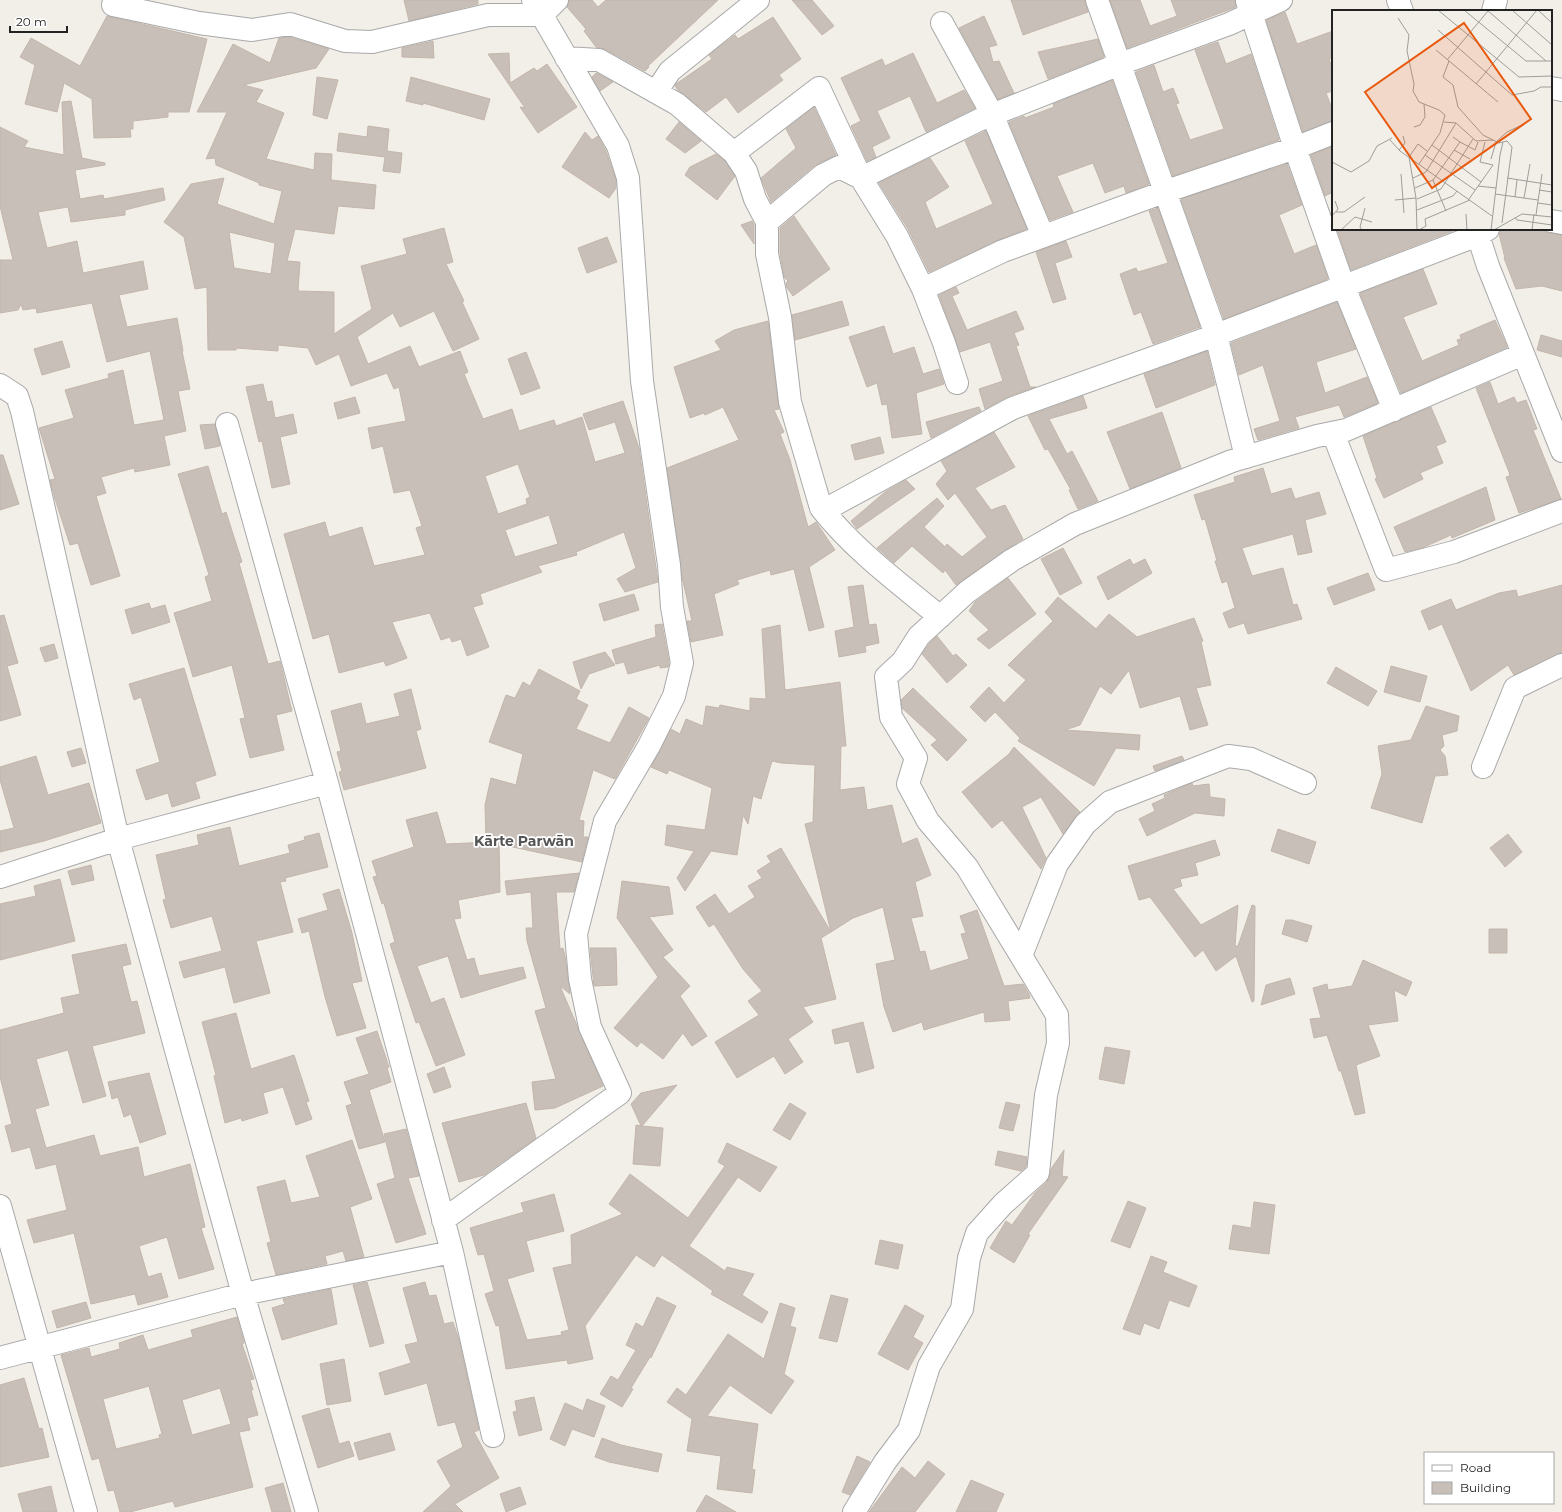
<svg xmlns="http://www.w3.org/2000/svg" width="1562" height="1512" font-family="Montserrat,sans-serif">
<rect width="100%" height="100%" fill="#f2efe9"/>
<!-- building -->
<path fill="#c7bfb8" stroke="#c4b6ab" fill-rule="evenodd" d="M404,0H478V4L409,21Z
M569,0H592L598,7L606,0H718L648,66L649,67L645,71L605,49L596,47L584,31L586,29L567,7Z
M792,0H812L834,26L822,35Z
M1011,0H1085L1088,12L1023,35Z
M1110,0H1140L1150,26L1177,16L1171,0H1235L1236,7L1127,48Z
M1285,12L1297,44L1333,31V57L1329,59L1333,71V91L1326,93L1333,111V121L1303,132L1266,20Z
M107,16L207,39L189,112H168V117L133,121V129H130L131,137L94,138L92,99L64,83L57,112L25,104L35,65L20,57L31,38L80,66Z
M984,16L997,45L989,47L993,62L999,61L1014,93L998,99L959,28Z
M773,17L801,59L779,75L783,80L738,113L726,97L706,112L678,90L675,86L676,84L712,59L709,55L735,35L738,39Z
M289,37L329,49L316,68L243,85L263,90L256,102L284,113L266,159L314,170L315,153L332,154L331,180L376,185L374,209L338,206L334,234L295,229L287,261L300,262L298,291L334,292V334L372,309L361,266L407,254L403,239L444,228L453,262L446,264L464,301L462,302L479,339L453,351L434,311L400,327L393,313L357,337L368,364L410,346L419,367L460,351L468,372L464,374L483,419L512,409L519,431L554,420L556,426L582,417L595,462L625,453L615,422L589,430L583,414L623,401L639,448L658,582L625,592L617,579L636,568L624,532L576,552L577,555L538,566L542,572L480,594L483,604L473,607L489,647L467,656L461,639L452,642L450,637L441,640L430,613L392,622L407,658L386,666L384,661L339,673L329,634L313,639L284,534L325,522L329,537L362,527L374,566L425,555L416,528L422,526L410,490L394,493L383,446L372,449L368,428L406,421L399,387L394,389L387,373L351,386L339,354L316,365L308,348L278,345V351L236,348V350H208L207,287L195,289L184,237L164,222L191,184L224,178L217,204L274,224L282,191L259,185V183L216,165L215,158L206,159L227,112H197L233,44L270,63L279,38ZM229,232L275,243L271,274L234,268ZM518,464L530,497L526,499L527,504L498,514L485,476ZM549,515L558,544L515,557L505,530Z
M1098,39L1104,57L1048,79L1038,52Z
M433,41L434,58L402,57V48Z
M1218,42L1226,64L1251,54L1279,140L1173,176L1136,72L1154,65L1163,92L1173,88L1179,103L1176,104L1190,140L1224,129L1195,50Z
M509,53L510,83L534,68L537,71L547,64L577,107L538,133L520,107L525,108L488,54Z
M913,53L937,103L964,90L975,108L926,132L910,96L877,111L890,138L872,147L876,157L867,161L851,126L861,121L841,78L882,59L885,66Z
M596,73L613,82L600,91L592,77Z
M317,77L338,80L327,119L313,115Z
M411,77L490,99L484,120L423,103V105L406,101Z
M1112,80L1149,184L1126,193L1124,186L1105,193L1093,163L1057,176L1073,212L1050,220L1009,122L1024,116L1025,118L1054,107L1053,104Z
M71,101L82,158L105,163V165L75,170L80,199L103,195L104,199L163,188L165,200L125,210V215L71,222L68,207L38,212L47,248L77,241L83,273L143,261L148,289L119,295L127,327L177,318L183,351H182L190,389L178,391L186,431L164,436L170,465L135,472L134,468L101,477L106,493L96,496L120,576L91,585L78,543L70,545L55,499L50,480L55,479L39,428L74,418L65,390L109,378L108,374L123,370L134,425L164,420L150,351L107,362L92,303L37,313L36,308L23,310L21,304L18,310L0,313V260H13L0,206V127L28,141L24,147L64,155L62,102Z
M814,107L836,155L815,165L771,202L761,178L796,148L786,129Z
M679,122L701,141L685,153L666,139Z
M368,126L389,129L387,151L402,153L400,173L383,171L385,157L337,151L339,133L367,137Z
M986,131L1027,229L998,240L929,272L908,229L879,183L930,158L949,187L925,202L936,229L984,208L993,204L965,141Z
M585,132L592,140L598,136L606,151L616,180V188L609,198L562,167Z
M1333,146V192L1325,196L1311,155Z
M716,154L725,161L735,176L717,200L685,175L690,167Z
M1287,164L1302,205L1279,215L1294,254L1316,245L1328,279L1224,319L1181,199Z
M1158,208L1200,327L1153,344L1141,312L1134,315L1120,274L1136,268L1138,272L1168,263L1149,211Z
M794,216L830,269L793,296L787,288L786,283L788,281L784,277L780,253V228Z
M752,221L754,225V244L741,225Z
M1337,229H1455V230L1351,270Z
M1500,229H1542L1549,233L1562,235V291L1542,286L1516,289L1504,258H1505L1499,234Z
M607,237L617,262L587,273L578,248Z
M1066,241L1072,257L1055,263L1066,299L1053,303L1036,252Z
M1423,269L1437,304L1403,317L1422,361L1459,345L1457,340L1461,339L1460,335L1495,320L1507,347L1401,393L1360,293Z
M956,287L959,293L952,296L967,330L1016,311L1024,329L1014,333L1019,345L1016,346L1030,387H1036L1009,396L985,409L979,389L1003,381L990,342L960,352L939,295Z
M842,301L849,325L795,340L792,315Z
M1337,302L1356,349L1316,362L1325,393L1367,377L1378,403L1344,417L1339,405L1295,417L1299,428L1258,440L1254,429L1280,421L1263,365L1239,375L1231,343Z
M768,321L779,409L774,410L784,432L780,434L790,460L808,527L816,522L835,550L809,567L824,627L809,631L794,569L771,575L770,570L737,580L739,584L714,594L723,635L691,642L687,621H692L682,577L667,468L739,440L723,407L705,415L704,413L690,418L674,367L721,350L715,341L734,330Z
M884,326L893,354L914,347L923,374L939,369L944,384L916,393L922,434L892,438L887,404L882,405L877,383L867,387L849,337Z
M1541,335L1562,341V357L1537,350Z
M62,341L70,367L42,375L34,349Z
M1207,351L1215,385L1156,408L1144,374Z
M526,352L540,388L521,395L508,359Z
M1490,382L1498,404L1514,397L1517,403L1526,400L1537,429L1533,430L1561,499L1519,513L1506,477L1510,476L1509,472L1476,388Z
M263,384L267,402L272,401L275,418L293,414L297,433L280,437L290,484L272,488L262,441L259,442L246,387Z
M1083,396L1087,408L1049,419L1067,454L1072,451L1098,501L1078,509L1069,490H1071L1048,449L1045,450L1028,416Z
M355,397L360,413L338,419L334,403Z
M979,407L981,411L931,438L926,422Z
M1431,407L1446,442L1436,446L1443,463L1420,473L1423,479L1384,498L1375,479L1377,478L1363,436Z
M1162,412L1181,468L1130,489L1107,432Z
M215,424L220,446L205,449L200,425Z
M994,432L1015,467L975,488L991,510L1005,505L1023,539L1005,550L956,585L945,570L943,573L912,546L894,563L877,548L937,498L944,506L924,527L945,547L947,544L962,557L987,537L955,493L948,500L936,484L947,471L941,461Z
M880,437L884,453L855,460L851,445Z
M0,455H3L19,504L0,510Z
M208,466L222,514L226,512L242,562L239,563L268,664L280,661L292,711L276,715L284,750L250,758L240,719L245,718L232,665L193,677L174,613L212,601L205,577L209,575L178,474Z
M1263,468L1271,494L1291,488L1295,499L1319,492L1326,514L1305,520L1312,552L1298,555L1293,534L1242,548L1252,576L1283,568L1293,605L1297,604L1302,619L1248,634L1244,623L1229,628L1223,613L1235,608L1227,581L1222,583L1215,561H1217L1205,519L1202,520L1194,495L1235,482L1234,477Z
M906,480L915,489L857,529L851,521L885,492Z
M1486,487L1495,520L1452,538L1451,535L1422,548L1405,552L1394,527Z
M1063,548L1082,583L1060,595L1041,559Z
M1130,559L1133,565L1145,559L1152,573L1108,600L1097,577Z
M1368,573L1375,590L1334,605L1327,588Z
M1008,578L1036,614L989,649L977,639L989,630L969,611L975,602Z
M863,585L869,625L876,624L879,643L865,646L866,652L839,657L835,631L854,627L848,587Z
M1562,585V653L1514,675L1508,665L1471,691L1442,624L1429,630L1421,611L1451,599L1456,610L1499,593L1516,590L1518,597Z
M634,594L639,610L604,621L599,604Z
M1058,597L1096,629L1109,614L1137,637L1194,618L1203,641L1201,642L1211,685L1196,688L1208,725L1190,730L1180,696L1140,708L1129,670L1111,694L1100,686L1080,725L1065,730L1140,735L1139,750L1116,748L1094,786L1018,741L1020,738L995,712L985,722L970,707L989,687L1004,703L1026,680L1008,665L1053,621L1045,612Z
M149,603L151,609L165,605L170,622L132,634L125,610Z
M4,615L18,663L7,666L21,715L0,721V616Z
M662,624L669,663L668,667L660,668V665L628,674L624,662L616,664L612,650L656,637L655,625Z
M780,625L785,690L840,682L846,746H841L840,790L864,787L867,810L892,805L902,844L917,838L931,875L915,882L923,916L911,918L920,952L925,951L930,971L969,959L961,934L966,933L960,916L977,910L1004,986L1023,984L1029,994L1030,998L1008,1001L1010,1020L985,1022L984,1012L924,1030L922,1022L893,1032L884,1007L876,964L895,960L883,907L853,918L831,932L805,824L813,822L815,765L781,763L772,761L761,799L753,796L748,824L743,815L737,855L711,851L685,891L677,878L694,851L665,845L667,825L705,830L712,788L669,770L667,774L651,767L671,729L680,734L686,719L703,726L706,706L719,708L720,705L750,711V698L766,699L762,629Z
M937,636L953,656L956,654L967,665L947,683L922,654L929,644Z
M54,644L58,658L45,662L40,648Z
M605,652L615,665L589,674L581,689L573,662Z
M1391,666L1427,676L1420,702L1384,692Z
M1336,667L1377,691L1368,706L1327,683Z
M184,668L216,775L195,782L200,798L172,807L168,793L146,800L136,770L160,762L141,697L134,700L129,684Z
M539,669L580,691L576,699L588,705L576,729L610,743L629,707L649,718L615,779L593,770L579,820L584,821L583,837H588L582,862L499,844L500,892L458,900L461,918L454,919L467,960L474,958L479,976L523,967L526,978L461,998L448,956L417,966L431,1003L444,998L465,1055L436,1066L419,1022L416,1023L390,944L395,942L384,903L382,904L373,877L377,876L372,861L414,847L406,820L437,812L446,844L491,842L486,841L485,805L491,778L516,785L523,754L489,742L506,695L515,698L523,682L530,686Z
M913,688L967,740L947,761L931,745L937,740L902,708L901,700Z
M411,689L421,729L416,731L426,768L344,790L339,772L342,771L337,752L341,751L331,711L361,703L366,724L400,716L394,694Z
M1426,706L1459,716L1457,731L1442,735L1444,746L1440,750L1445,756L1448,775L1435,776L1422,823L1371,808L1382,774L1378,746L1411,740Z
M1014,747L1080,812L1063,834L1041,797L1022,807L1046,858L1041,869L1002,820L992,828L962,792L1009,754Z
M81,748L86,763L72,767L67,752Z
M36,756L48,795L89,783L101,823L44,841L0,852V831L14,828L0,780V767Z
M1182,756L1184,760L1155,771L1153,766Z
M1192,783L1193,786L1209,784L1210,797L1225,799L1224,816L1195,813L1147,836L1139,819L1155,811L1152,804L1165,798L1164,795Z
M230,827L239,866L290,853L288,845L305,840L304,837L319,833L328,867L285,878L286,881L280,882L293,932L256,941L270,993L234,1003L225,967L184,978L179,962L222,951L212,916L171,928L163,900L166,899L156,855L199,845L197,835Z
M1278,829L1316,842L1309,864L1271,851Z
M1508,834L1522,852L1505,867L1490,848Z
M1215,840L1220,855L1195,863L1198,875L1180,879L1182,886L1173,889L1201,925L1238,905L1235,946H1238L1252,905L1255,906L1254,1001L1252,1002L1236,956L1216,971L1203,950L1195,957L1150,897L1139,900L1128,866Z
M781,848L831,932L821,938L836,999L803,1007L813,1022L788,1039L803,1062L785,1074L774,1056L737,1078L715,1042L759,1015L748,1001L762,991L743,969L714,924L709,927L696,907L715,894L729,914L755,897L748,886L762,878L757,871L771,862L767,856Z
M91,865L94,880L72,885L68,871Z
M579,873L574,892H556L560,949L563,948L565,956L570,994L560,986L603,1086L555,1108L535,1110L532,1082L556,1079L535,1011L546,1008L527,941L526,928H533L531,892L507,895L505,881Z
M60,879L75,941L0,960V904L36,896L34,886Z
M622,881L669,887L673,914L649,917L673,950L663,957L690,986L680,996L707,1036L692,1046L683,1033L663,1059L641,1042L637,1047L614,1028L658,977L617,918Z
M339,889L352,933L362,981L352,983L366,1028L337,1036L325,997L309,931L302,933L298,919L328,910L323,894Z
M1286,920H1292L1312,926L1307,942L1282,934Z
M1489,929H1507V953H1489Z
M126,944L131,964L122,966L131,1002L137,1001L145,1033L92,1046L106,1096L83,1103L68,1050L36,1059L49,1105L35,1109L46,1148L94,1135L100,1156L138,1147L144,1177L190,1164L205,1227L201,1228L214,1269L179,1279L167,1237L139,1246L148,1277L161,1273L168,1297L138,1305L135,1294L91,1304L74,1233L34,1243L27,1220L67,1210L56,1164L36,1169L30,1147L12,1152L5,1126L12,1124L0,1077V1030L64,1013L61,998L80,994L72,955Z
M590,948H616L617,985L594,986Z
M1363,960L1412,982L1406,996L1394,990L1398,1021L1368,1025L1380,1056L1356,1065L1365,1113L1355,1115L1341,1071H1339L1327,1035L1314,1038L1310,1019L1321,1018L1313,988L1327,984L1328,990L1352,986Z
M1290,978L1295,994L1261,1005L1266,985Z
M236,1013L251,1069L294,1055L309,1101L306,1102L312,1119L296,1125L283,1087L263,1093L268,1113L242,1121L241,1118L225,1123L214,1076L216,1075L202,1022Z
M863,1022L874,1068L857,1073L849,1041L835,1044L832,1030Z
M377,1031L389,1067L387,1068L391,1082L369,1090L385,1142L359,1149L346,1106L352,1104L344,1082L369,1074L356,1038Z
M1105,1047L1130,1051L1124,1084L1099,1079Z
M444,1067L451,1087L434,1093L427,1074Z
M149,1073L166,1134L140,1143L131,1114L124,1117L118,1097L112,1099L108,1082Z
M677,1085L642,1126L663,1128L660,1166L633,1164L636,1125L641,1126L631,1104L641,1093Z
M1006,1102L1020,1105L1013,1131L999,1128Z
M526,1103L536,1138L484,1175L459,1182L442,1123Z
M790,1103L806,1113L790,1140L773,1130Z
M406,1129L419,1176L408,1178L426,1234L396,1243L377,1184L395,1178L384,1134Z
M352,1140L372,1199L350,1207L364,1257L346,1261L343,1251L325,1256L327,1264L276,1275L267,1243L271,1242L257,1187L285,1180L291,1203L320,1197L306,1156Z
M727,1143L777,1167L760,1192L738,1177L689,1246L725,1271L727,1267L754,1274L742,1295L768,1312L762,1323L711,1294L713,1291L662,1255L654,1267L636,1255L585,1326L593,1359L568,1364L567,1360L506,1369L499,1325L496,1326L485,1294L494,1291L484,1254L478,1255L470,1228L524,1212L521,1203L554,1194L564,1231L526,1241L534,1271L507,1279L527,1340L562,1335L561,1332L569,1330L553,1268L572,1264L571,1235L623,1214L609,1204L630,1174L688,1218L725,1166L718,1162Z
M1064,1150L1062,1176L1068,1177L1028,1234L1030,1235L1014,1263L990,1248L1006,1221L1012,1225L1035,1193L1047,1182L1051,1169Z
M998,1151L1027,1157L1026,1167L1021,1171L995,1165Z
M1128,1201L1146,1208L1130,1248L1111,1241Z
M1254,1202L1275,1205L1269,1254L1229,1249L1233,1225L1251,1228Z
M880,1240L903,1245L898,1269L875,1264Z
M1151,1256L1167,1262L1163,1272L1197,1286L1189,1307L1169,1300L1159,1329L1144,1323L1140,1335L1123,1329Z
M367,1282L384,1343L370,1347L353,1285Z
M425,1282L429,1296L436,1295L444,1324L453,1322L459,1340L479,1430L474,1432L499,1478L455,1504L463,1512H423L451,1486L437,1461L463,1447L455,1422L438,1426L427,1383L385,1395L379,1373L411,1363L405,1345L418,1342L403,1288Z
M331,1289L337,1324L282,1340L272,1308L285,1304L283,1299Z
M831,1295L848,1299L837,1342L819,1338Z
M657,1297L676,1306L651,1358L650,1357L631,1388L633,1389L622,1407L600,1394L611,1376L618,1380L636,1350L626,1345L636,1323L643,1327Z
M86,1302L91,1318L57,1328L52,1311Z
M780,1303L795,1308L790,1326L796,1328L784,1374L794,1381L771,1414L730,1385L707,1416L758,1424L752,1469L755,1470L752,1493L717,1489L721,1456L687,1451L692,1419L667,1402L677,1388L686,1395L728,1334L764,1359Z
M905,1305L924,1316L913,1337L923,1343L908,1370L878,1354Z
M237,1317L244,1343L242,1344L254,1379L250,1380L253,1390H251L258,1415L247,1418L250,1430L239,1432L253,1487L175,1507L173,1501L130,1512H120L114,1490L108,1491L99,1458L92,1460L61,1355L89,1348L91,1357L120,1349L119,1343L143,1335L148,1350L193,1337L191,1330ZM149,1386L162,1434L159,1435L160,1438L116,1449L103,1399ZM220,1388L231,1424L192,1435L182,1400Z
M344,1359L351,1401L327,1405L320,1364Z
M24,1378L39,1429L42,1428L49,1457L0,1467V1385Z
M534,1397L542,1430L519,1436L513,1412L517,1411L515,1401Z
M587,1399L605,1406L594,1437L572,1429L565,1446L550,1439L565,1403L583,1411Z
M329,1408L339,1444L349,1441L354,1456L318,1468L302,1416Z
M390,1433L395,1450L359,1460L354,1443Z
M602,1438L621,1445L662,1454L658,1472L609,1462L595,1457Z
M857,1456L870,1462L850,1495L842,1492Z
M928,1461L945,1474L915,1512H869L902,1467L915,1478Z
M971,1480L1004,1494L996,1512H956Z
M283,1483L291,1512H272L265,1488Z
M51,1486L57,1512H23L18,1494Z
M520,1487L526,1504L506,1512L500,1494Z
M706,1495L736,1512H696Z"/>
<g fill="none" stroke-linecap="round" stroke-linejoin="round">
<defs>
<path id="minor" d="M1097,0L1216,335L1246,457
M1398,0L1402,11
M1247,1L1295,148L1344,287L1394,410
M113,5L199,23L252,30L290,24L345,41L372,42L488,15H542L557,0
M1493,11L1496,0
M942,23L992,114L1043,236
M566,58L599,60L677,104L734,153L746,171L755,199L767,222V254L780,317L790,402L821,508L830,507L1013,408L1216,335L1478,235L1488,229
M1551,88L1562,90
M656,92L670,71L758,0
M734,153L819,88L861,178L897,236L923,289
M1551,221L1562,223
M767,222L823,175L839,167L861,178L979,120L1120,64L1229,24L1281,0
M1476,229L1488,266L1562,451
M957,383L944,343L923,289L1003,251L1164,192L1295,148L1333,133
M0,385L17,396L22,411L118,839L243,1294L307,1512
M227,424L327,783L452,1252L493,1436
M1333,433L1386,570L1454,552L1562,511
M821,508C855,551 898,582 940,617
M1483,767L1515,688L1562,665
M0,877L118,839L327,783
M1021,956L1057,864L1085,824L1110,802L1228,756L1251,759L1305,783
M0,1206L86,1512
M443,1220L620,1093L590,1027L580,979L576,934L605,821L649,746L674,696L682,663L672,607L669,565L642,381L628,178L618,146L533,0
M0,1358L243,1294L452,1252
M854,1512L885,1462L909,1430L929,1366L962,1309L969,1258L977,1233L1003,1204L1038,1173L1046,1095L1058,1043L1057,1015L967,867L928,821L908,784L916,758L891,717L886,677L903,661L919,636L967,592L1012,560L1075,524L1232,461L1317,436L1346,430L1523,354"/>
</defs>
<!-- minor casing -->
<use href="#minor" stroke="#a9a9a9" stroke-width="24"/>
<!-- minor -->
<use href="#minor" stroke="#fff" stroke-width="22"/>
</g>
<g text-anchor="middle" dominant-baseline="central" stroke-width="3.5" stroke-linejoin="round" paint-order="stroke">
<!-- neighbourhood labels -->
<g font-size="14" font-weight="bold" fill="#555" stroke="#fff">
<text x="524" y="841">Kārte Parwān</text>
</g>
</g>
<!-- overview -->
<g transform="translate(1332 10)">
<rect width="220" height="220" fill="#f2efe9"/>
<path fill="none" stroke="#9f9d99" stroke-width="1" d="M106,0L187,67L220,66M132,0L194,51H220M155,0L214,51M180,0L220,35M206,0L220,13M66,8L77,25L75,41L82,74L81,81L87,92L107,100L113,105L108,123L87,154M106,20L180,85L202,81L209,77H220M104,40L166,92M115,50L156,1M117,51L111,67L121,75L126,97L151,125L167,133L171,132M144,74L205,0M112,112L124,113M82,117L88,115L93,107L92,94M58,130L68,141L160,206M128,132L143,140L146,132M100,135L149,172M67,140L73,133L71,126M122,140L138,149M93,145L143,180M159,149L164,132L175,122L192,114M0,152L19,162L37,151L45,136L60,128M69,164L72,203M81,168L94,162L124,113L144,131L161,130M175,168L220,175M101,170L114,201M146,176L164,178M83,178L101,170L128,132L121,127M207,180L220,182M163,184L206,190M183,187L185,170M192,188L198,154M85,189L109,179L141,129M137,189L161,155L148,152L153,132M63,190L84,188M206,193L220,195M85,200L121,186L125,181M4,202H12L33,187M134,204L135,220M204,205L210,164M0,206L6,199L3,191M183,207L185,210L220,215M9,220L23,207L40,212M30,220L28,217L33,198M85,220L84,188L77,147L86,134L95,141M87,220L94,216L93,209L138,190M159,220L168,145L171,132L175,131L180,137L170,213M162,220L190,204L220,207M200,220L202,204"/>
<path fill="#e8590c" fill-opacity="0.15" stroke="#e8590c" stroke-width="2" d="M132,13L199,109L100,178L33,82Z"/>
<rect width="220" height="220" fill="none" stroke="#222" stroke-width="2"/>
</g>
<!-- legend -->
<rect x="1424" y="1452" width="130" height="52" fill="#ffffff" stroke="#a7a7a7"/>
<rect x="1432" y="1465" width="20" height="6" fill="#ffffff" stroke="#a7a7a7"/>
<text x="1460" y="1472" font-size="12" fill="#222222">Road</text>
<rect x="1432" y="1482" width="20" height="12" fill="#c7bfb8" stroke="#a7a7a7"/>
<text x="1460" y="1492" font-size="12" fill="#222222">Building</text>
<!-- scale -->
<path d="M10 26v6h57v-6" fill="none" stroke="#222222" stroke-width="2"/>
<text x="16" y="26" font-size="12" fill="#222222" stroke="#ffffff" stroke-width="3" paint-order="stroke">20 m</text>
</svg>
